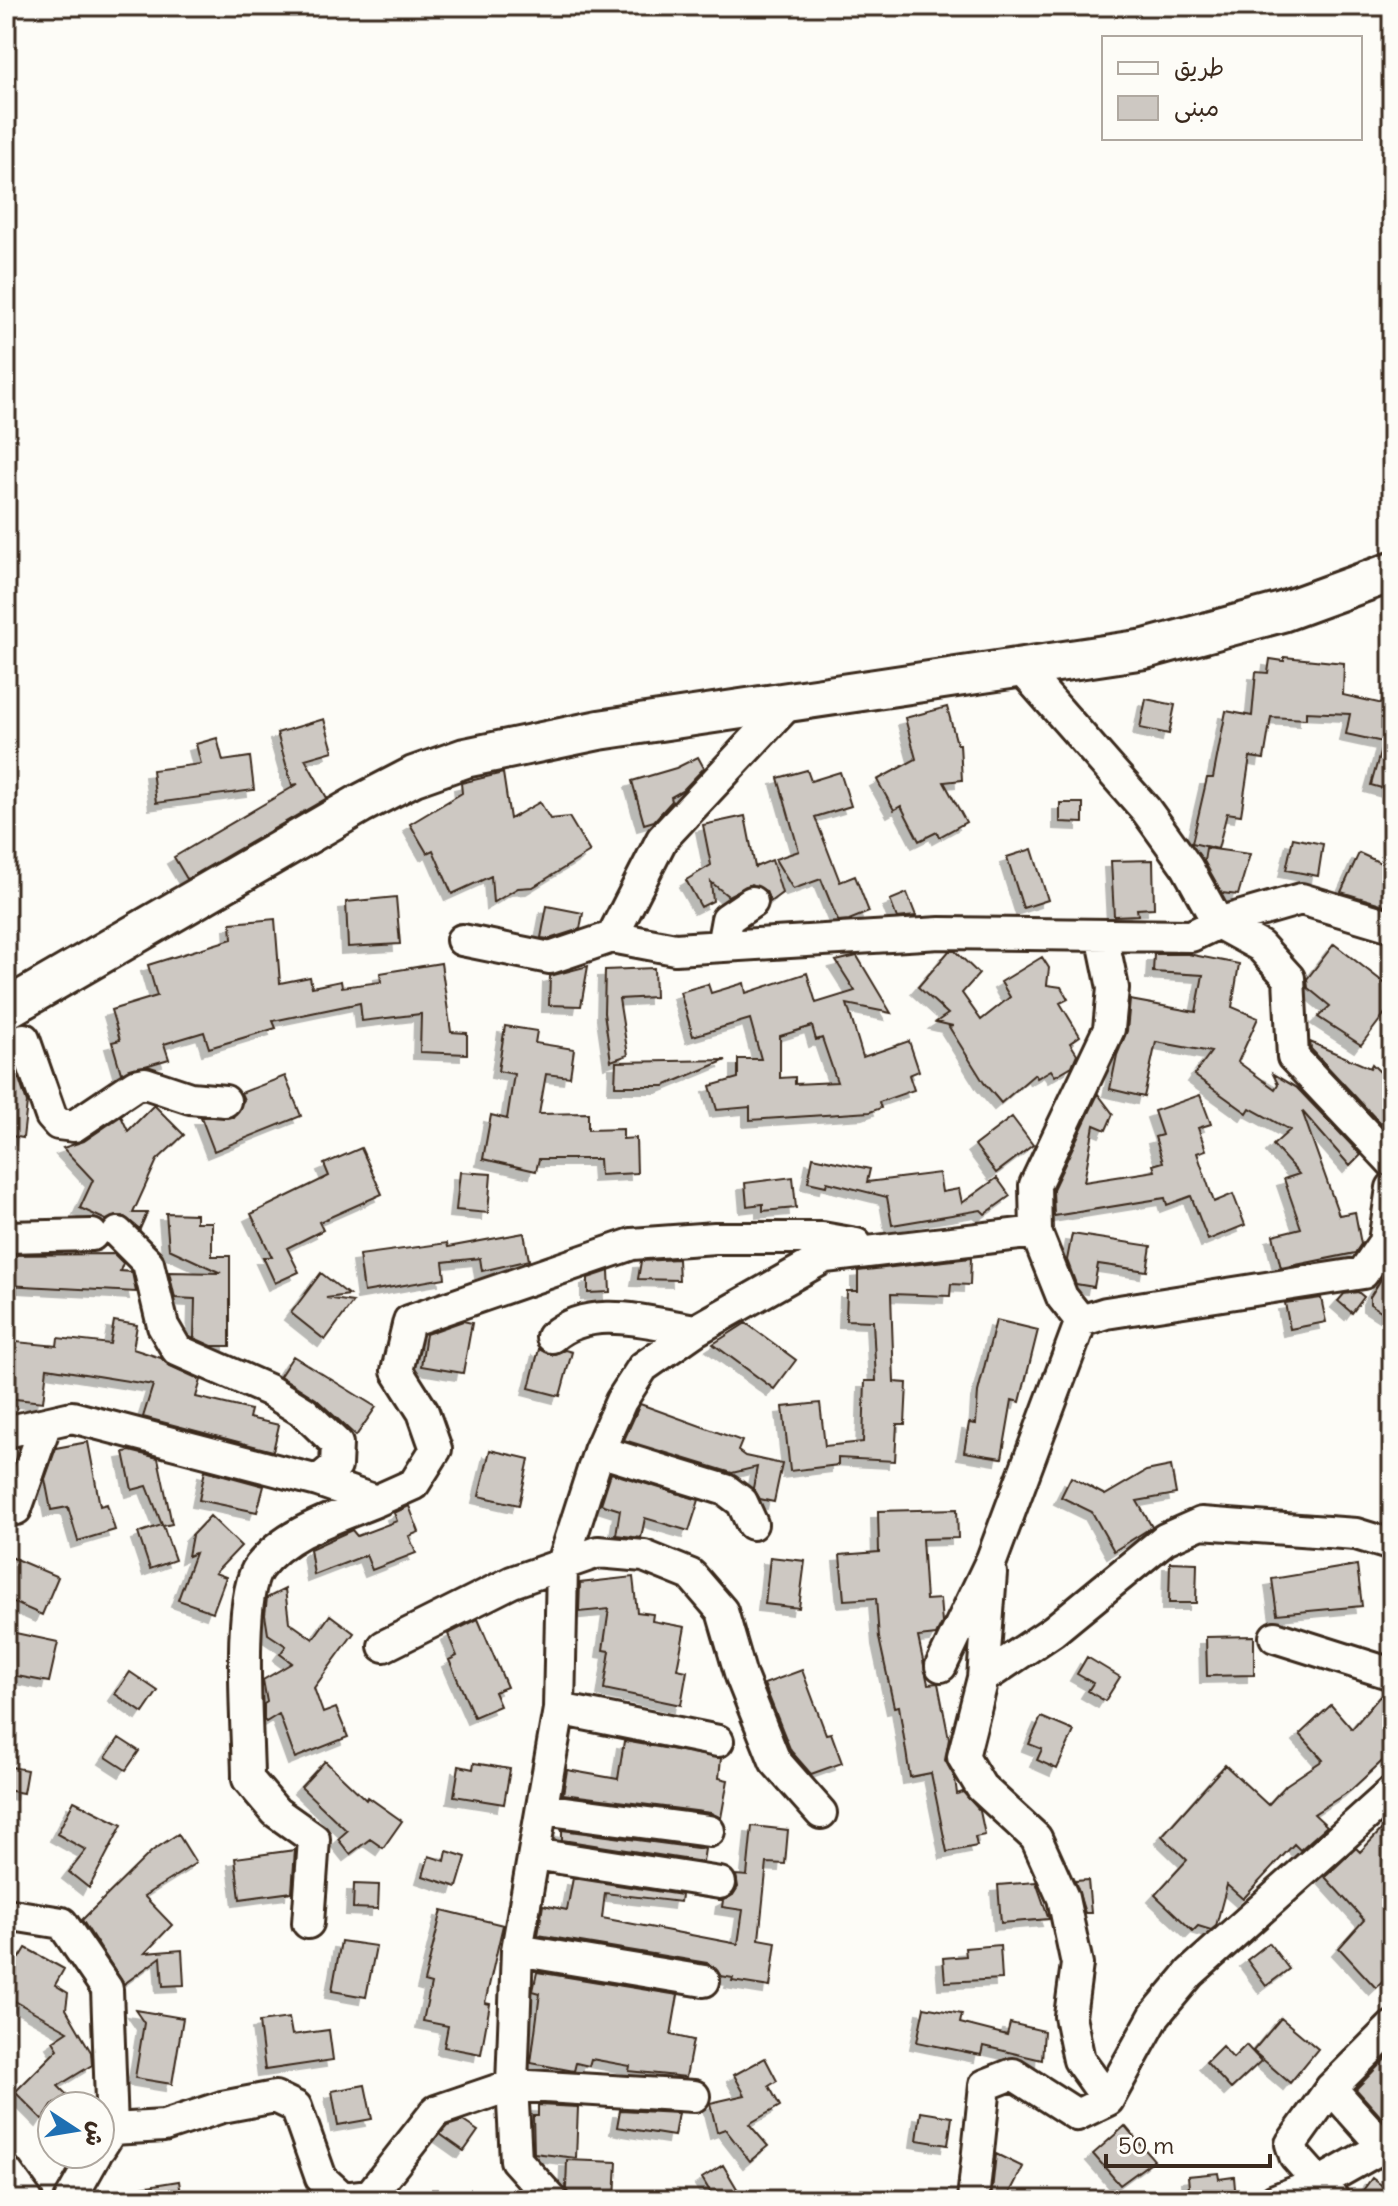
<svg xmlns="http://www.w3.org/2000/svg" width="1398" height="2206" font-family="Delius,'Playpen Sans Arabic',sans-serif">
<defs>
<filter id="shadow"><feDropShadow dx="-7" dy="7" stdDeviation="0" flood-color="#0004"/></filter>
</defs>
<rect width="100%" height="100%" fill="#fdfcf7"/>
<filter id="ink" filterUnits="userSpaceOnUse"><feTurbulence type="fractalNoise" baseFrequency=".0125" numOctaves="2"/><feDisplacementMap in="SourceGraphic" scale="16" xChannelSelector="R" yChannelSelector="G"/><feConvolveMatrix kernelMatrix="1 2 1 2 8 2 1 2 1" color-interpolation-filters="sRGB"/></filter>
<g filter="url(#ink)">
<!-- building -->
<path fill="#cdc8c2" stroke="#3b2a1e" stroke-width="2" fill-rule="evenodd" filter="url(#shadow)" d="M1284,657L1344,663L1343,695L1392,706V791L1371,785L1383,742L1346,734L1350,714L1306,712V719L1271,717L1264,759L1250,757L1241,815L1227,813L1218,849L1192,843L1207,778H1213L1226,711L1252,716L1256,672L1268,673L1270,659L1284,661Z
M1146,699L1175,705L1169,734L1140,728Z
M947,707L957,744H960L962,780L944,782L966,822L939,837L937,832L919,841L901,806L894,810L877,780L916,759L905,718Z
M324,719L333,751L305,759L327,798L187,879L174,857L298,784L292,785L277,733Z
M217,738L223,761L250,757L254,790L156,803L152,770L201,764L196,744Z
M698,757L704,768L682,791L671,797L672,801L654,821L644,824L632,781L676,768Z
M807,770L811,781L840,772L851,806L815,817L840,882L855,876L869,912L849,920L838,921L821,879L793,889L775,859L799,851L778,778Z
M503,773L510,819L540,802L550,819L569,817L590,852L533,887L518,888L493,903L491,876L452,894L433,850L427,853L410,824L462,793L461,783Z
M1060,803H1083V823L1060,822Z
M745,816L755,867L772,860L782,893L770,902L766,891L751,884L728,896L711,882L713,901L701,907L686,880L711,865L703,825Z
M1293,838L1323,844L1318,876L1286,870Z
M1206,848L1250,854L1238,895L1222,893L1204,861Z
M1032,849L1048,900L1023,908L1007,857Z
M1359,853L1392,868L1391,907L1341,892Z
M1153,860L1154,908L1137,909L1138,915L1114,916L1111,861Z
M907,893L916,916L897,918L890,900Z
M396,897L400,944L348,947L346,902Z
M547,906L583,913L580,929L549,939L541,938Z
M275,919L280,983L310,977L312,987L341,981L342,987L381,982L380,973L441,963L451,1032L467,1033V1054L420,1052L421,1014L362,1021L360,1003L273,1021L276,1028L209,1048L204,1032L164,1044L169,1059L121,1073L112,1042L120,1040L111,1010L157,996L148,965L232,939L231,923Z
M1334,944L1392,989V1004L1361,1045L1318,1017L1330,1006L1308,988L1307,979Z
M949,951H955L979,974L962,993L981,1020L1010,997L1001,982L1042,957L1049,968L1047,985L1061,987L1068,999L1060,1003L1080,1036L1070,1043L1077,1054L1072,1066L1055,1076L1051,1070L1037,1078L1035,1074L1001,1103L984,1083L949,1027L953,1026L936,1022L948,1014L918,987Z
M1154,954H1188L1239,964L1232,1007L1258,1018L1238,1062L1275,1089L1278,1084L1273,1074L1297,1088L1361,1155L1350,1166L1302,1111L1339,1215L1355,1212L1361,1244L1355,1253L1281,1268L1273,1235L1301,1228L1284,1179L1299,1174L1273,1145L1290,1130L1250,1108L1247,1113L1194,1075L1211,1052L1156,1042L1144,1097L1110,1089L1117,1055L1127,1031L1130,1000L1196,1012L1203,975L1153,972Z
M857,956L891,1013L847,1004L863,1057L909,1041L919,1071L909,1075L914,1090L879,1102L881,1108L870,1112L750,1120V1107L717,1110L710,1086L738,1078V1059H761L750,1019L693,1036L680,992L708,984L711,993L744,983L746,993L807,973L816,1003L855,991L836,961ZM812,1026L816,1040L822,1038L837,1082L795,1084V1077L780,1078V1036Z
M588,966L581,1006L549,1005L550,976Z
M654,968L655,997L619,999L628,1055L611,1061L604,1013L605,970Z
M505,1026L537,1031L535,1043L574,1049L570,1077L546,1074L539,1114L588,1113V1130L623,1129V1139L636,1138L637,1173L600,1175L599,1159H539L536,1171L483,1159L491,1115L507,1119L514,1074L498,1071Z
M1310,1042L1370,1068L1372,1064L1392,1084V1136L1311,1049Z
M726,1060L664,1086H615L616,1062Z
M285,1076L301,1116L214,1151L201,1117H233L244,1100L241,1093Z
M6,1078L19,1079L27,1103L23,1138L6,1135Z
M1098,1094L1113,1114L1106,1130L1094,1125L1084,1182L1155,1171L1153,1165L1163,1162L1155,1137L1162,1135L1154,1111L1200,1095L1211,1124L1198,1128L1206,1150L1197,1153L1214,1202L1233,1194L1245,1225L1208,1240L1191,1196L1167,1205L1165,1198L1054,1216L1053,1189Z
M154,1105L184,1135L157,1160L133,1213H147L140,1229L123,1216L106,1220L80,1208L93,1180L63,1148L84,1141L121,1116L128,1131Z
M1012,1117L1033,1145L996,1173L975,1145Z
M361,1148L382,1194L319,1222L323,1230L287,1248L299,1272L275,1283L263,1257H272L251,1214L329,1176L324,1164Z
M813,1157L870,1169L867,1182L939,1173L942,1192L959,1189L962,1203L997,1178L1010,1196L985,1214L981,1210L892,1225L887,1197L827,1182L826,1186L808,1182Z
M460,1172L491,1174L488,1213L456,1210Z
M793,1177L796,1208L763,1211V1204L747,1206L745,1183Z
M166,1213L196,1214V1222H212V1256H230V1346H212L194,1338L195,1299L175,1298L169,1272L221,1273L169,1249Z
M524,1233L529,1260L482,1271L480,1258L443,1262L445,1278L364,1292L359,1255L447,1243L448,1247Z
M1072,1234L1151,1246L1147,1271L1098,1264L1094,1287L1076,1284L1067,1260Z
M114,1254L123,1263L120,1271L132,1272L136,1292L6,1285V1255Z
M971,1258L970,1285L951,1284L950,1296L891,1294L894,1382L907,1383L905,1424H897L895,1461L838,1458V1465L790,1471L783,1407L820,1403L825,1446L863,1442L865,1381H876L873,1321L846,1320L847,1291H858V1271Z
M678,1259L679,1280L638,1279L641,1261Z
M1392,1262V1318L1370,1304V1297Z
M609,1271L610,1292L588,1293V1278Z
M321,1273L349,1295L326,1298L353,1302L325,1340L291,1313Z
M1358,1292L1364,1297L1352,1313L1338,1301L1344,1294Z
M1321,1298L1326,1322L1290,1329L1285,1303Z
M996,1320L1038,1330L1020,1402L1012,1400L1002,1458L964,1452L969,1423L976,1424L978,1392Z
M114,1321L137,1325L133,1349L161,1358L170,1366L201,1380L196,1397L251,1410L249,1418L279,1425L273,1451L143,1417L153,1385L47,1368L43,1402L6,1398V1341L57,1346L58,1338L110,1344Z
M463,1321L472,1323L463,1373L421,1366L426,1334Z
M746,1323L796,1360L774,1389L713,1344Z
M539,1349L552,1355L565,1350L572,1352L560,1396L529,1388Z
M293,1356L376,1407L356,1436L316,1399L280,1376Z
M640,1404L742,1441L738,1451L745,1456L782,1464L774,1502L760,1499L753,1488L757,1467L732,1473L624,1440Z
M88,1442L100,1506L107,1504L115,1530L78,1541L68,1507L51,1510L45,1479L56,1448Z
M490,1450L529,1459L519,1505L479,1496Z
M130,1451L158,1458L172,1524L163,1526L175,1560L150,1569L138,1533L162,1525L147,1486L132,1490L124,1452Z
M1171,1466L1176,1494L1137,1501L1152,1527L1114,1551L1092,1512L1061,1497L1071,1477L1105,1495L1146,1471Z
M205,1470L264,1486L257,1512L199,1500Z
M611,1473L699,1500L689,1531L645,1518L641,1538L616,1535L620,1510L601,1504Z
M409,1506L419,1532L409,1536L416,1553L372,1570L366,1555L314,1575L310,1549L352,1530L357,1536L397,1521L394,1513Z
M957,1509L958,1538L922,1539L926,1600L940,1599L942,1623L936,1635L918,1637L928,1684L938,1683L949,1739L945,1760L955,1778L957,1794L963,1792L980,1811L985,1835L975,1837L977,1846L947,1852L931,1773L910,1777L899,1706L894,1707L879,1638L876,1598L844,1600L840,1555L879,1552L878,1511Z
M210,1516L241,1546L215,1573L226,1577L213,1612L178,1600L195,1553L188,1556L192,1535Z
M6,1555L58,1577L42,1615L6,1599Z
M770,1557L805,1561L799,1608L765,1604Z
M1170,1562L1197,1563L1196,1603H1169Z
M1357,1565L1362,1606L1277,1614L1272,1579Z
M633,1577L637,1612L653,1614L652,1621L685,1627L677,1669L687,1671L681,1705L604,1689L610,1651L603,1650L609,1609L579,1612L580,1583Z
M285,1589L289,1622L313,1639L330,1615L354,1633L314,1688L323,1713L336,1708L348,1737L295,1758L279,1714L266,1722L264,1720V1704L267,1702L263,1680L292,1663L280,1654L286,1646L268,1634L265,1615L267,1598Z
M478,1619L507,1687L494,1692L500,1706L474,1717L449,1660L457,1656L448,1634Z
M6,1631L58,1642L49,1682L6,1674Z
M1254,1636V1675L1207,1676L1206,1637Z
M1087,1657L1120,1677L1105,1701L1088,1691L1093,1683L1077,1674Z
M802,1670L826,1734L831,1733L842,1763L811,1774L791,1751L764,1684Z
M130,1672L158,1691L143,1713L115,1694Z
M1380,1696L1392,1706V1752L1351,1790L1314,1814L1327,1826L1300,1850L1294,1844L1243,1899L1227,1885L1216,1926L1211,1930L1198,1926L1193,1931L1155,1895L1187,1860L1162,1836L1225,1765L1268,1805L1286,1785L1323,1760L1300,1734L1331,1705L1352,1729Z
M1041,1717L1074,1731L1057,1769L1037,1760L1042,1749L1029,1744Z
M119,1738L139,1751L126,1770L106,1757Z
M624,1741L721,1758L719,1778L728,1780L721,1818L711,1813L563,1794L567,1770L618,1779Z
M325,1761L366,1800L368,1797L402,1821L383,1848L370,1839L350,1854L338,1839L347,1831L301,1787Z
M474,1763L510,1769L504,1804L454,1796L459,1766L473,1769Z
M6,1766L27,1770L23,1793L6,1790Z
M74,1801L122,1825L89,1888L69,1872L86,1850L57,1834Z
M1392,1819V1973L1376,1988L1339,1948L1364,1920L1325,1877L1356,1848L1360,1852Z
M752,1826L788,1830L785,1864L767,1863L759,1939L776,1942L770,1987L732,1981L733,1978L721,1976L707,1963L538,1935L543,1905L567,1910L573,1878L681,1895L680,1902L605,1893L602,1918L738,1944L743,1910L722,1907L723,1900L733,1895L738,1887L736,1875L747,1876Z
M562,1830L705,1849L703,1862L562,1840Z
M178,1834L196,1863L144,1896L172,1925L145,1953L182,1950L184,1985L163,1986L161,1957L124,1984L82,1920L152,1851Z
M295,1850L292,1892L240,1899L235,1858Z
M447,1851L466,1857L457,1887L423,1876L429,1856L445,1861Z
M1088,1880L1091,1913H1085L1075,1881Z
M1036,1882L1049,1919L1001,1923L998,1885Z
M354,1884L379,1885L378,1909L353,1908Z
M442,1910L503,1925L485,2003L490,2004L481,2054L444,2047L448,2026L423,2021L431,1984L424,1982Z
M341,1941L376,1946L366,1997L332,1991Z
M1269,1943L1289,1969L1266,1986L1247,1960Z
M1000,1945L1002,1979L945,1982L943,1958L966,1956L965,1948Z
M26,1948L64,1969L55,1985L68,1993L66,2009L91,2052L92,2065L58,2086L67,2095L52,2106L43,2120L15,2092L58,2049L53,2041L68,2031L6,1996V1954L20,1958Z
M537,1972L678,1995L671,2035L693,2040L686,2077L629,2071L630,2066L591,2059L589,2066L576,2063L574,2071L531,2063L540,1993L533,1991Z
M924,2007L962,2014L960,2023L1007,2035L1010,2023L1044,2031L1042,2060L983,2046L981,2055L917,2042Z
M135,2010L183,2018L172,2084L135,2078L144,2023Z
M289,2018L292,2035L329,2030L333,2060L265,2070L259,2022Z
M1281,2018L1318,2049L1290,2083L1253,2051Z
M1246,2045L1261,2061L1231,2089L1206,2062L1222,2046L1233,2058Z
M1392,2052V2129L1356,2089Z
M765,2058L777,2081L769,2086L780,2106L749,2124L768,2146L750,2161L725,2129L717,2132L710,2103L745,2095L734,2075Z
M365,2085L372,2119L338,2125L332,2091Z
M538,2105L578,2107L576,2158L534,2153L533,2116H538Z
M620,2110L678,2113L674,2136L617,2127Z
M921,2112L952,2117L948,2145L917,2140Z
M463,2121L478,2131L464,2151L440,2134L447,2126Z
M1125,2126L1154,2160L1120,2185L1093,2154Z
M996,2154L1023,2167L1006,2200H991Z
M567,2160L617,2162L615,2198L569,2195L566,2189Z
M723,2165L739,2192L726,2200H715L702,2178Z
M1218,2173L1219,2179L1234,2177L1236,2200H1166L1189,2187L1188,2176Z
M1372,2178L1392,2193V2200H1356Z
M179,2181L182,2200H122V2190Z"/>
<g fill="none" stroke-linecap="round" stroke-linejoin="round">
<defs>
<path id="minor" d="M1022,669L1146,810L1187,867L1218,923L1301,899L1392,926
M612,937L675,949L940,933L1191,936L1218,923L1260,946L1289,978L1293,1057L1392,1162
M462,940L550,958L612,937L662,839L790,702
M722,946L727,919L752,902
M24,1039L51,1116L58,1124L74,1126L135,1085L145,1083L190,1098L225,1101
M1036,1232L1035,1185L1109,1029L1113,988L1102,935
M118,1233L148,1263L163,1326L177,1350L268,1390L304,1412L337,1444L336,1466L318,1481
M6,1237L92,1235
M552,1337C591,1303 649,1323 696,1330
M6,1432L72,1417L318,1481L376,1501L414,1484L436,1449L423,1412L397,1371L409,1321L632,1244L715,1238H822L856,1244
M599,1451L726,1490L742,1502L752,1524
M16,1509L46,1423
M991,1573L983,1678L963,1757L981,1787L1036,1838L1063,1898L1077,1964L1070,2016L1079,2060L1108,2100
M1275,1637L1392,1674
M384,1646L512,1582L598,1552L644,1556L691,1575L722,1611L741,1676L775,1761L821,1813
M941,1666L992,1559L1081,1321L1106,1313L1363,1273L1384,1242L1392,1188
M983,1678L1053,1631L1165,1539L1201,1523L1356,1534L1392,1545
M559,1709L718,1741
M542,1809L709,1831
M534,1854L720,1883
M6,1914L62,1923L107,1989L112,2129L100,2148
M308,1923L314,1839L276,1812L248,1779C248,1737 236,1596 259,1567C287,1531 335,1518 376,1501
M517,1950L704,1981
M1331,2088L1392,2156
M112,2129L164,2126L222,2107L275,2097L296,2107L321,2178L343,2198L370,2195L436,2111L512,2085L694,2096
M1383,2147L1319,2183L1295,2156L1291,2144L1331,2088L1392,2027
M6,2171L27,2200
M70,2200L96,2154
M552,2200L516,2160L512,2085L517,1950L559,1709L562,1566L599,1451L621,1401L643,1367L696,1330L825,1257L1036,1232L1062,1297L1081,1321
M973,2200L985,2085L1013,2074L1077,2115L1108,2100L1155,2015L1190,1973L1392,1792
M1275,2200L1319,2183L1334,2200"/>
<path id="major" d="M6,1009L360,804L414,776L465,758L599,730L1145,649L1282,612L1392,572"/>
</defs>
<!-- minor casing -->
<use href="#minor" stroke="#3b2a1e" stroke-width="36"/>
<!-- major casing -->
<use href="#major" stroke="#3b2a1e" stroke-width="44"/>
<!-- minor -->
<use href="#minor" stroke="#fdfcf7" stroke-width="30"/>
<!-- major -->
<use href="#major" stroke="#fdfcf7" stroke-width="38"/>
</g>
</g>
<!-- margin -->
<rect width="1398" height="2206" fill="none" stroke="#fdfcf7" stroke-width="32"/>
<rect x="16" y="16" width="1366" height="2174" fill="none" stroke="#3b2a1e" stroke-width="3" filter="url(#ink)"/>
<!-- legend -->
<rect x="1102" y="36" width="260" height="104" fill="#fdfcf7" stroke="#afa8a0" stroke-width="2"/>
<rect x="1118" y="62" width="40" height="12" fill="#fdfcf7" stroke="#afa8a0" stroke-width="2"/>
<text x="1174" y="76" font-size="24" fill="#3b2a1e">طريق</text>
<rect x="1118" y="96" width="40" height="24" fill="#cdc8c2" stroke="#afa8a0" stroke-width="2"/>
<text x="1174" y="116" font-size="24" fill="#3b2a1e">مبنى</text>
<!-- north arrow -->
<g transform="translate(76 2130) rotate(102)"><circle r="38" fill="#fdfcf7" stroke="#afa8a0" stroke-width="2"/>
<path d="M0-6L14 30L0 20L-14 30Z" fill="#1f6fb2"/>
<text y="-12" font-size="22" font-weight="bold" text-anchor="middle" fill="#3b2a1e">ش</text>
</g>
<!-- scale -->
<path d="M1106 2154v12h164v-12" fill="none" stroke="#3b2a1e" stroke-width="4"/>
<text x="1118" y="2154" font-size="24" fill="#3b2a1e" stroke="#fdfcf7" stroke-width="6" paint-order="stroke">50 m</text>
</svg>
